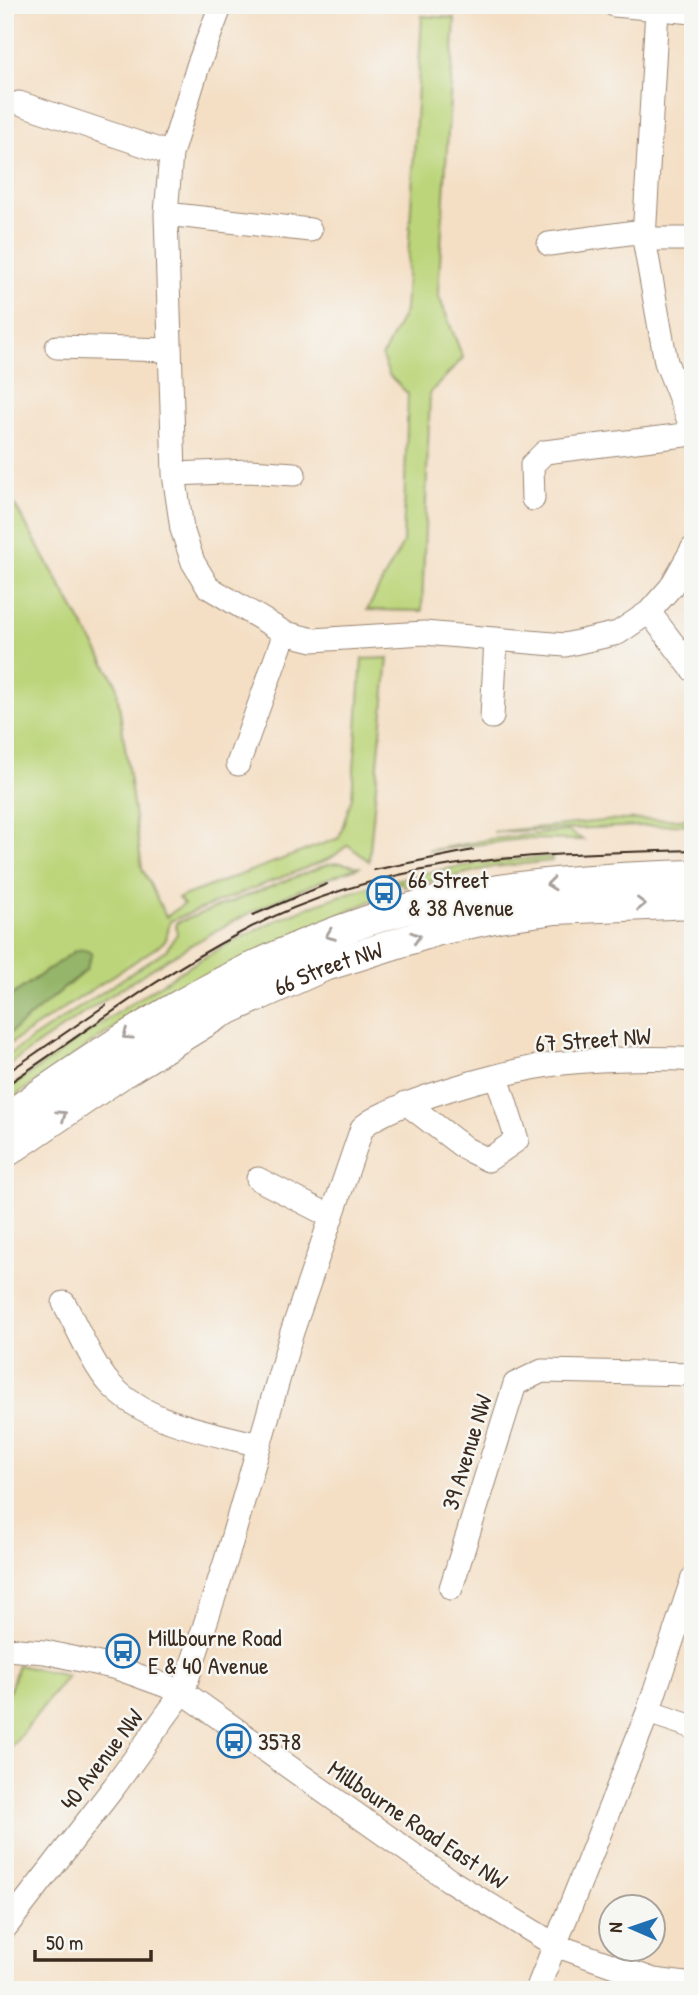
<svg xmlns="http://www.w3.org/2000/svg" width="698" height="1995" font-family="'Patrick Hand',sans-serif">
<rect width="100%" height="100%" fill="#f6f6f2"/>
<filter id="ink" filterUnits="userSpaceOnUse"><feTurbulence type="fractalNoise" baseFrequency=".0143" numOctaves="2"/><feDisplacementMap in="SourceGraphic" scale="14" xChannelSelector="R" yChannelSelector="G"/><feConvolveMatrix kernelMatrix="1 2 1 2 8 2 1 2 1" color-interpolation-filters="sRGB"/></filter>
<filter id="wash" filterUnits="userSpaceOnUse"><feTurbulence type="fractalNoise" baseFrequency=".00686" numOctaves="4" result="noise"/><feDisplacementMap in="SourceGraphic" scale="28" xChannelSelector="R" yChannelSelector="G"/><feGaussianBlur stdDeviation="1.57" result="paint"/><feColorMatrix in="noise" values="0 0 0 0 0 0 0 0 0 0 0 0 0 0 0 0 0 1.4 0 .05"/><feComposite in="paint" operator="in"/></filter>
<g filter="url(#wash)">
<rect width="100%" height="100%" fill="#f4dfc5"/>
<!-- green -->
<path fill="#bcd57a" stroke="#7c804c" stroke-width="2" d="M422,16L455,18L438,294L463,358L430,393L422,611L367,610L403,543L408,394L389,375L382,357L405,311Z
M5,488L116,683L142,868L166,917L184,904L178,898L339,838L352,797L362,659L388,658L369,861L348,845L331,858L170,921L166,940L160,945L5,1047V1033H10L86,970L75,951L5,1000Z
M693,819V824L493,832L614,820Z
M568,831L583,840L522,839L428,851L491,839Z
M552,857V861L493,867L404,887L402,882L382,888L384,895L187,984L127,1019L5,1103V1091C79,1040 152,985 232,942C332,889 440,863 552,857Z
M341,863L359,867C224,913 121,988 5,1067V1057L166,950L177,934L176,923L329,864Z
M18,1665L67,1676L5,1755V1706Z"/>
<!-- forest -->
<path fill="#95b66a" stroke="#687044" stroke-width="2" d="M83,949L92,953L86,970L10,1033H5V1000L75,951Z"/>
</g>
<g filter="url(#ink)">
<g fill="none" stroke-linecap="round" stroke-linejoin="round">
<defs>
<path id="minor" d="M221,5L198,66L171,154L166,214L174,474L182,529L193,562L208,587L285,633L313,640L424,633L565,645L618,633L649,612L671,587L693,548
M614,5L693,12
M657,9L644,239L666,362L693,431
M19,103L171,154
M166,214L310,230
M644,239H693
M549,244L643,231
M57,347L169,350
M174,474L250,471L294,474
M533,499L532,465L545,452L693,434
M649,612L693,670
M492,717L496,639
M238,764L285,633
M406,1103L466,1149L488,1160L517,1140L497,1077
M258,1179L330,1216
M64,1303C77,1326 92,1364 110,1384C147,1424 207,1431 258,1445
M451,1588L515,1384L542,1371L693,1374
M5,1649L45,1652L117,1668L183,1692L449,1880L555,1945L654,1980L693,1985
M648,1712L693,1727
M5,1928L114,1787L183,1692L226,1560L292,1332L362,1128C385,1104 507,1071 543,1066C582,1059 654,1057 693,1060
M537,1990L648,1712L693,1578"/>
<g id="major">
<path d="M5,1119C121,1036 231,966 367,921C471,886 585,878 693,875"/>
<path id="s1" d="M5,1153L124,1072L220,1013L322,967L439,930L498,917L556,909L693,903"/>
</g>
</defs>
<!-- minor casing -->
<use href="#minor" stroke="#988472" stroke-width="25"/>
<!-- major casing -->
<use href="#major" stroke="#988472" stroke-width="32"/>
<!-- minor -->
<use href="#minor" stroke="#fff" stroke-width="23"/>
<!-- major -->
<use href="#major" stroke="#fff" stroke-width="30"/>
<!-- tram -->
<path stroke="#3b2a1e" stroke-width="2" d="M374,870L473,850
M253,915L327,884
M8,1072L106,1005
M5,1086C83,1034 157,976 240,933C387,855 531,854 693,850"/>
</g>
<!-- one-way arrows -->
<defs><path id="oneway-chevron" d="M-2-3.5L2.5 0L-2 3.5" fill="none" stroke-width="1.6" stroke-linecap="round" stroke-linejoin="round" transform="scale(1.75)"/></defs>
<g stroke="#a79f9a">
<use href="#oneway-chevron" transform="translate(551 884) rotate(174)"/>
<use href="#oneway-chevron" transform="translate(641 904) rotate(-1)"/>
<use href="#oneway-chevron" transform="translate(330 935) rotate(159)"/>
<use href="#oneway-chevron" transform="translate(416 937) rotate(-17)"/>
<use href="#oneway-chevron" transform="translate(127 1035) rotate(146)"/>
<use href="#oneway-chevron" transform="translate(62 1115) rotate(-34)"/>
</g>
</g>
<!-- icons -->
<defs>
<symbol id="bus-ring" viewBox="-11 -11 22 22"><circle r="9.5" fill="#f6f6f2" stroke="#1f6fb2" stroke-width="1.5"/><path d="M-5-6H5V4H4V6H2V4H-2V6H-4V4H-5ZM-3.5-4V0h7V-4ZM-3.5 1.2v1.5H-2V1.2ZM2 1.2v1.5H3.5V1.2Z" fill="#1f6fb2"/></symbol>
</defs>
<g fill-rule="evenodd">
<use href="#bus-ring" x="365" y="874" width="38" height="38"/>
<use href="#bus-ring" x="104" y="1632" width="38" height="38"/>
<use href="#bus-ring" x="215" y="1722" width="38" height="38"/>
</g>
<g text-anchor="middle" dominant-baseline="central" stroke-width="5" stroke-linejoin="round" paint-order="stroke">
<!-- poi labels -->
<g font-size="24" fill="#3b2a1e" stroke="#f6f6f2" text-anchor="start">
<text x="408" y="879">66 Street<tspan x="408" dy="28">&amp; 38 Avenue</tspan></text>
<text x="148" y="1637">Millbourne Road<tspan x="148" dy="28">E &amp; 40 Avenue</tspan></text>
<text x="258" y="1741">3578</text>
</g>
<!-- street labels -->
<g font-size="24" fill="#3b2a1e" stroke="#f6f6f2">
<text stroke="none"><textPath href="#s1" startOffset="374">66 Street NW</textPath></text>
<text transform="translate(593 1039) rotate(-4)">67 Street NW</text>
<text transform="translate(466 1452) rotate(-73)">39 Avenue NW</text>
<text transform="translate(101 1759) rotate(-53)">40 Avenue NW</text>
<text transform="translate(418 1824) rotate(34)">Millbourne Road East NW</text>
</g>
</g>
<!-- margin -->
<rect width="698" height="1995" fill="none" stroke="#f6f6f2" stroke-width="28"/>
<!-- north arrow -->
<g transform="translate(632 1928) rotate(272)"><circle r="33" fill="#f6f6f2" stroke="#aba49d" stroke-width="2"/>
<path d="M0-5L12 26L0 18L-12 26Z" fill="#1f6fb2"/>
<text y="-10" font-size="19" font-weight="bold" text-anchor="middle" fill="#3b2a1e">N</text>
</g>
<!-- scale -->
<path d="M35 1950v10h116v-10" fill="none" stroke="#3b2a1e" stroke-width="3.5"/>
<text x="46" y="1950" font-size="21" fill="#3b2a1e" stroke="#f6f6f2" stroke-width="5" paint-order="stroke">50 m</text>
</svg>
